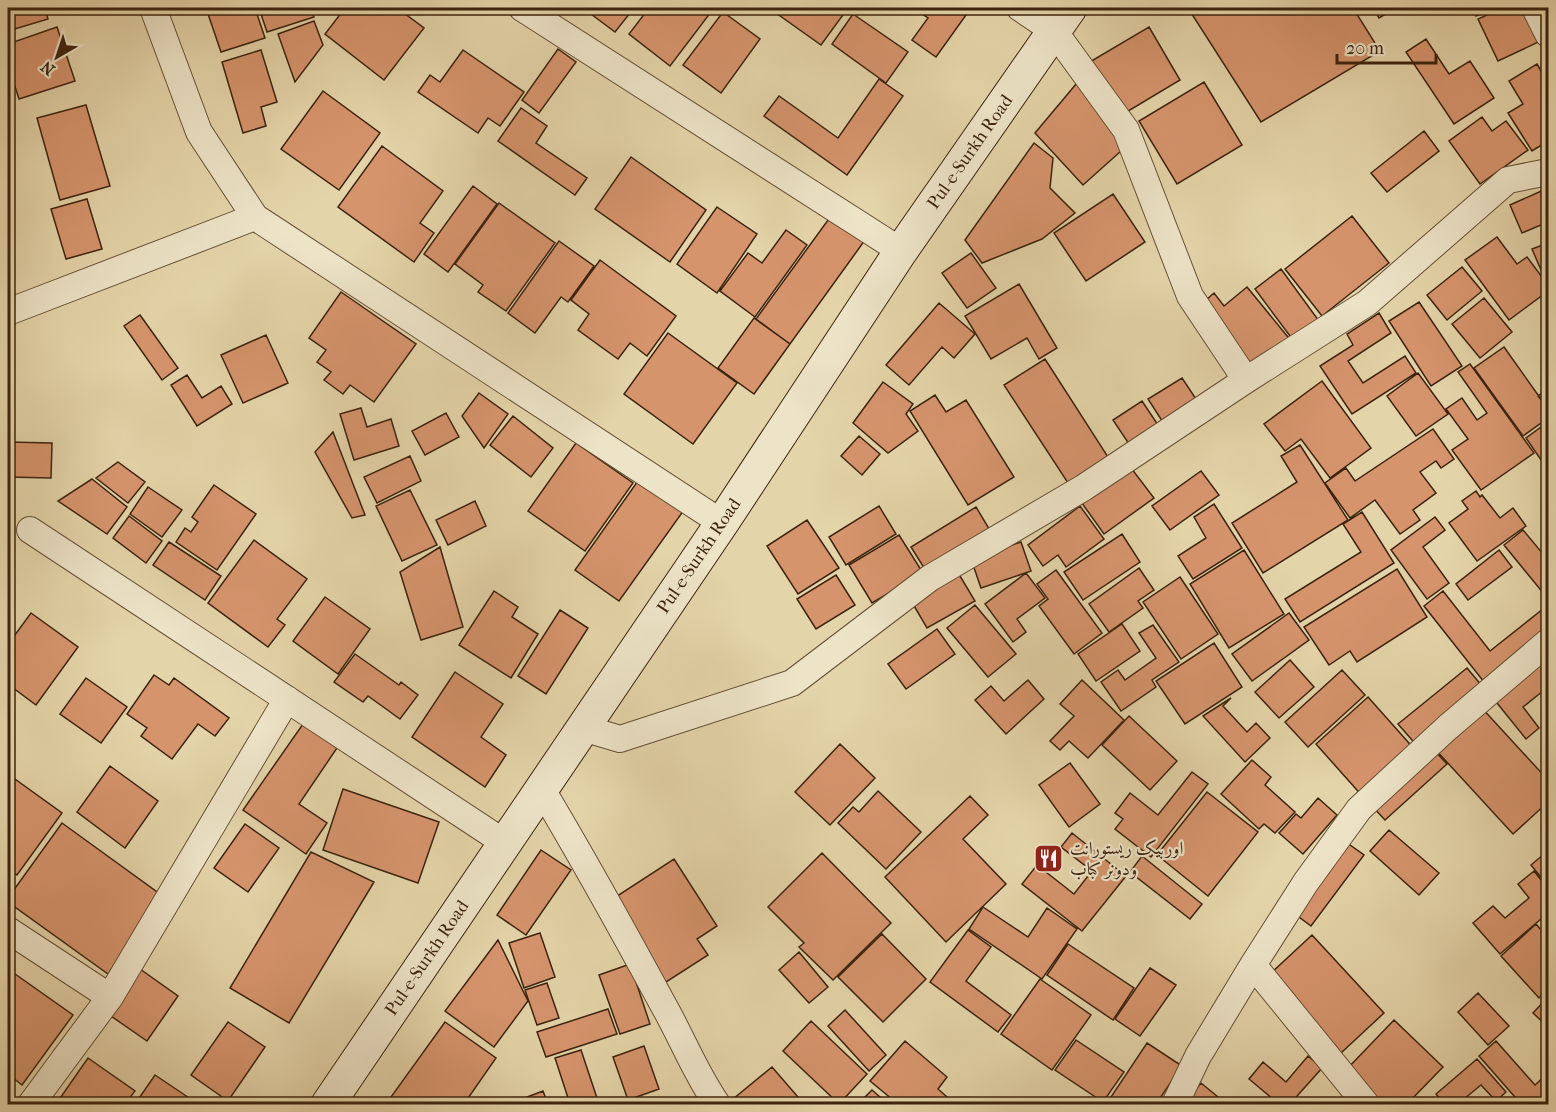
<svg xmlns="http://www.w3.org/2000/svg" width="1556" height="1112" font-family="'IM FELL French Canon',Amiri,serif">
<rect width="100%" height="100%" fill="#e4d4a9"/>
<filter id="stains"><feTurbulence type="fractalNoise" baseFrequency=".00333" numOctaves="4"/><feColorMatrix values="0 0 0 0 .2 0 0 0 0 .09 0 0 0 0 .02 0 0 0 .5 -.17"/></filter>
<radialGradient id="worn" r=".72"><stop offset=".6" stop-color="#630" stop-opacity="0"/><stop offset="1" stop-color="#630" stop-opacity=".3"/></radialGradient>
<!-- building -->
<path fill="#d6946d" stroke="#3c230e" stroke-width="1.5" d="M8,8H45L48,19L8,31Z
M206,8H255L265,38L221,52Z
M259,8H311L314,17L267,32Z
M345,8H397L424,28L384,80L325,34Z
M583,8H634L615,32Z
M649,8H705L711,12L670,66L629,34Z
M769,8H848L821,45Z
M913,8H971L936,57L912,40L928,18Z
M1188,8H1353L1380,51L1261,122Z
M1373,8H1396L1379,18Z
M1472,8H1495L1476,16Z
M1502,8H1533L1547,38L1498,61L1478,19Z
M723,12L760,39L721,93L683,65Z
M853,14L908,52L886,83L832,44Z
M314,21L323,45L295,82L278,34Z
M57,27L75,81L19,99L8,65V44Z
M1149,27L1180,80L1120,116L1088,63Z
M1426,39L1449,74L1470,61L1494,98L1454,124L1406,52Z
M558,49L576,62L539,113L522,100Z
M261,50L277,102L261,107L266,126L243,133L222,62Z
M463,50L524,92L500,126L488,118L478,133L418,92L430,75L440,82Z
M1537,64L1548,83V141L1532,151L1508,113L1523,104L1509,81Z
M1082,77L1130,143L1083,185L1035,133Z
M879,79L903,96L847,175L764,116L779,96L838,138Z
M1204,82L1242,145L1177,184L1139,121Z
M323,91L380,133L339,190L281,149Z
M86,105L110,186L60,200L37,118Z
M521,108L547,126L536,143L587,178L575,195L498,141Z
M1482,117L1492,131L1506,121L1528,150L1480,184L1449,141Z
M1424,131L1439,151L1387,192L1371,173Z
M1034,143L1053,158L1050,188L1075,213L1042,239L982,263L965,240Z
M382,146L443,191L420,223L434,233L414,262L338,207Z
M631,157L706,210L670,262L595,209Z
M473,186L497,204L448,272L424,254Z
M1548,188V222L1522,233L1510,205Z
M1113,194L1145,242L1086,281L1054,233Z
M87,199L102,249L66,259L51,209Z
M499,203L555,243L506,311L478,292L483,285L455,264Z
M717,207L757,234L717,293L677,264Z
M831,216L865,240L790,344L756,319Z
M1352,216L1389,263L1322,316L1285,269Z
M786,230L807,245L755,317L720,291L748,253L762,263Z
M1497,237L1517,264L1527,257L1548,285V291L1509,320L1465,260Z
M559,241L594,266L568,302L561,297L535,333L508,313Z
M1548,243V276L1544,277L1532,249Z
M971,253L996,288L967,308L942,273Z
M600,260L676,316L647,356L630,343L618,359L578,330L589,314L571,300Z
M1462,267L1482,291L1447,320L1427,295Z
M1281,269L1319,321L1293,340L1255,289Z
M1019,284L1057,348L1039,359L1027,338L991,359L965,316Z
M1247,287L1292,342L1253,373L1199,306L1214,293L1224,306Z
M341,292L416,344L374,402L350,385L343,394L324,380L331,372L317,362L326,350L309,338Z
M1484,298L1512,332L1480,358L1452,324Z
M1419,302L1462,366L1431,386L1389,321Z
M939,303L975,334L954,358L942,347L909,385L886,365Z
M1379,313L1391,333L1348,361L1363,383L1405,356L1416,373L1352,414L1320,366L1353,345L1347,334Z
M140,315L178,368L162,380L124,326Z
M754,318L790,344L754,394L718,368Z
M668,333L737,383L693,444L624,394Z
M266,335L288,383L243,403L221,355Z
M1504,347L1543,402L1538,396L1548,388V418L1523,436L1474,368Z
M1045,359L1108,457L1068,483L1004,385Z
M1470,364L1534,453L1481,490L1452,450L1468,439L1446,409L1462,398L1477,420L1487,413L1458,372Z
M1418,373L1448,414L1416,436L1387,396Z
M187,375L202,398L221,386L232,404L197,426L171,385Z
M1182,378L1200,405L1166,427L1148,399Z
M1322,381L1371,448L1330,478L1301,439L1285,451L1264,424Z
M883,382L913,404L906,414L918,431L888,453L853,423Z
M479,393L508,414L484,448L462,416Z
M935,395L946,412L966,400L1014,477L968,505L910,411Z
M1142,401L1160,428L1131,447L1113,420Z
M361,408L367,427L391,419L399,446L354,460L340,414Z
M446,413L459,437L425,455L412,431Z
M513,416L553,448L531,477L490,445Z
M1548,422V470L1526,438Z
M1433,429L1454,459L1441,468L1436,461L1420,472L1436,493L1413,510L1420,520L1400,534L1375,500L1350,518L1325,483L1346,468L1355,481Z
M333,432L365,515L352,518L315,452Z
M859,436L880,454L862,475L841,456Z
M8,442L52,443L51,478L8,477Z
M576,443L633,483L585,551L528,511Z
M1300,445L1348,520L1263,573L1232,523L1297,482L1281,456Z
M410,456L421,481L377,503L364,477Z
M118,462L145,482L128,503L96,478Z
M1128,464L1154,498L1104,534L1079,499Z
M1201,471L1219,495L1170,530L1152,506Z
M640,478L684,510L619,601L575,570Z
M92,479L127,507L107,534L58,501Z
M214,485L256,514L217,570L176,542L185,528L191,532L198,522L192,517Z
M148,487L182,510L162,537L130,514Z
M410,490L437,545L402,561L376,506Z
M1476,491L1480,497L1482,495L1500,518L1513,508L1526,526L1477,561L1449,523L1468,509L1462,501Z
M475,501L486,526L448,545L436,520Z
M1214,504L1242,548L1193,579L1178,556L1206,538L1194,517Z
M879,506L896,534L846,565L829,537Z
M1080,506L1104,539L1066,567L1058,555L1043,566L1028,545Z
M976,507L991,532L926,571L911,547Z
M1362,512L1394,563L1300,622L1285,599L1361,552L1343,524Z
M129,516L162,541L146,563L113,538Z
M1435,517L1445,530L1423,547L1449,583L1427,599L1391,550Z
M807,520L839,568L798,594L767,546Z
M1523,530L1548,560V599L1504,545Z
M1122,534L1140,562L1083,600L1064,572Z
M899,535L923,573L872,603L849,565Z
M254,540L307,579L277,619L285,625L268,647L208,603Z
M169,542L221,576L205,600L153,565Z
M1021,542L1031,571L981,588L971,559Z
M440,547L463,627L421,640L400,572Z
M1244,550L1284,614L1229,648L1190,584Z
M1499,550L1512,567L1468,600L1456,584Z
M1139,568L1154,590L1138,601L1143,608L1109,632L1089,604Z
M1397,569L1427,617L1357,662L1350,651L1329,665L1304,627Z
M1056,570L1102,633L1074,654L1039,606L1048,599L1037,584Z
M957,571L975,601L927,628L910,599Z
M1026,573L1045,598L1017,619L1026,632L1013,642L985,604Z
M836,575L855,605L816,629L797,599Z
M1180,577L1218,634L1181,659L1143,602Z
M494,591L518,607L512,617L538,634L511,678L459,645Z
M1443,591L1490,651L1548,605V639L1488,687L1424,606Z
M325,597L370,629L338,674L293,641Z
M975,605L1016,654L988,677L947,628Z
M560,610L588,628L546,694L518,676Z
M31,613L78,647L36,705L8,684V636L12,639Z
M1289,613L1309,640L1252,681L1232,654Z
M1122,624L1140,651L1096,681L1078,654Z
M1153,625L1179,662L1152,680L1156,687L1121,711L1101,682L1118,670L1125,680L1156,658L1139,633Z
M937,629L955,654L906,689L888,664Z
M1214,643L1242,687L1185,724L1156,681Z
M1548,653V687L1523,707L1539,728L1526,739L1493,698Z
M355,654L399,685L401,682L418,695L400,719L368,696L363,702L334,682Z
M1290,660L1314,687L1279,718L1255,692Z
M1467,668L1487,692L1419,748L1398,724Z
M1342,670L1365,695L1308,747L1285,722Z
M455,672L503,704L481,737L506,755L485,787L412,737Z
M154,675L169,685L174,678L229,718L215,736L198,724L172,759L141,736L147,728L127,714Z
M86,678L127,707L101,743L60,714Z
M1028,680L1044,699L1006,734L975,700L991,686L1004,701Z
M1082,680L1124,720L1088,758L1069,741L1060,750L1050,741L1074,716L1060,704Z
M1368,697L1416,751L1364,798L1316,744Z
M1231,698L1223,706L1247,732L1256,723L1270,738L1245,762L1203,716Z
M1480,706L1548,780V802L1513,834L1434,748Z
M1129,716L1177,761L1150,790L1102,745Z
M303,724L337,748L299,804L327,823L306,854L243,810Z
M840,744L875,778L830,825L795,792Z
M1431,747L1447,764L1385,820L1370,804Z
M1252,760L1271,777L1265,785L1295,812L1275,833L1264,824L1259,829L1221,794Z
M1070,763L1100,804L1069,827L1039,785Z
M110,766L158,801L125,848L77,812Z
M1192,772L1208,784L1151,857L1115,829L1123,819L1115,813L1130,793L1158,815Z
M8,774L62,813L17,875L8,868Z
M343,789L439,822L418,883L323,850Z
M878,791L921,832L886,869L838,823L853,807L859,812Z
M1207,792L1258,832L1208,896L1157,855Z
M970,796L988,815L963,839L1006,884L946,942L885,877Z
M1318,798L1337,815L1303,854L1279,833L1296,814L1301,818Z
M62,823L164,897L108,974L8,902V898Z
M245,824L279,848L248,892L214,868Z
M1389,830L1439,873L1419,895L1370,851Z
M1072,833L1126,876L1082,931L1022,884L1037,865L1074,894L1092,871L1061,847Z
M1343,840L1364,855L1311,926L1291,911Z
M541,850L571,870L526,935L497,915Z
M311,852L374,882L289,1023L230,988Z
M822,853L891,923L833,980L799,947L804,943L768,907Z
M1544,854L1548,859V886L1531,865Z
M1142,856L1202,904L1190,919L1130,872Z
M674,859L717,926L697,939L708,955L663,984L608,902Z
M1534,871L1548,889V913L1500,954L1473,923L1493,906L1505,918L1529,898L1518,884Z
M983,907L1028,937L1047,908L1077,929L1042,979L969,929Z
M1536,924L1548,938V989L1539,998L1501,956Z
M968,930L991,947L966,981L1011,1015L998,1032L930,982Z
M540,933L555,977L524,988L509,943Z
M882,934L926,979L883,1022L838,977Z
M1312,935L1384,1013L1341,1053L1269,975Z
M498,940L528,1001L494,1047L445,1011Z
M1068,944L1134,988L1113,1020L1047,975Z
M799,952L828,987L809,1003L779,970Z
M630,964L650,1024L620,1034L599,975Z
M1150,968L1176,985L1140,1036L1115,1019Z
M8,969L73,1015L22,1085L8,1074Z
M140,969L178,996L147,1041L108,1014Z
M1040,979L1091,1015L1052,1070L1001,1034Z
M547,983L559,1018L537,1025L525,990Z
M1478,993L1509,1026L1488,1045L1458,1012Z
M1547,998L1548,999V1027L1533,1013Z
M608,1009L617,1034L546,1057L537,1032Z
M845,1010L886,1055L869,1071L828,1026Z
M1394,1020L1443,1067L1407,1104H1380L1345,1071Z
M811,1021L867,1074L839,1104L783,1051Z
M228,1022L265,1047L228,1101L191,1075Z
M445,1022L496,1058L464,1104H386Z
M1076,1040L1124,1072L1103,1102L1055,1070Z
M905,1041L947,1077L938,1089L955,1104H898L870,1081Z
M1496,1041L1535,1085L1548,1073V1104H1521L1479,1056Z
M1147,1043L1182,1066L1156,1104H1110L1107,1103Z
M644,1046L659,1089L628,1100L613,1057Z
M581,1050L599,1104H570L555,1058Z
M1308,1056L1322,1068L1290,1104H1279L1249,1079L1263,1062L1286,1082Z
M88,1058L135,1091L125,1104H56Z
M1477,1059L1506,1092L1496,1101L1481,1085L1464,1099L1468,1104H1445L1436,1094Z
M772,1067L804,1104H727Z
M155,1075L198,1104H135Z
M1201,1083L1223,1101L1220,1104H1184Z
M872,1090L888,1104H858Z
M543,1091L548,1104H524L522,1099Z"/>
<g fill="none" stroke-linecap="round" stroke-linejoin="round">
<defs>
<path id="street" d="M153,8L199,132L255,217L722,523
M522,8L901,251
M1020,8L1054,31L1126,130L1190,296L1246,380
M1535,8L1548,34
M8,312L255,217
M30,530L505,843
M583,728L620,739L792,683L930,578L1083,488L1246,380L1367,303L1508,180L1548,172
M541,788C584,860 625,934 665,1008C683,1040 696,1074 717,1104
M8,930L110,997
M1253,965L1366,1104
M31,1104L110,997L287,699
M1175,1104L1198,1056L1253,965L1306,882L1359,809L1448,727L1548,642"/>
<path id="secondary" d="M328,1104L722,523L901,251L1070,8"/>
</defs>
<!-- street casing -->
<use href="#street" stroke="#664f35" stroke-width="28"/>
<!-- secondary casing -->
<use href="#secondary" stroke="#3c230e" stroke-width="35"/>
<!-- street -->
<use href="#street" stroke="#ede3c7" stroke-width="26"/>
<!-- secondary -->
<use href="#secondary" stroke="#ede3c7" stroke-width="33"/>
</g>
<!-- icons -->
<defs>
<symbol id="restaurant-square" viewBox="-11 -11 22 22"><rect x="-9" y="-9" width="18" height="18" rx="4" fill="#8f2418" stroke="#ede3c7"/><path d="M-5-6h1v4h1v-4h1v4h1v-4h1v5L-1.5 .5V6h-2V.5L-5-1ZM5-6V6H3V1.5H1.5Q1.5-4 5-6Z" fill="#fff"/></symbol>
</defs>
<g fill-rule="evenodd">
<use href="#restaurant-square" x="1032" y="842" width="33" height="33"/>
</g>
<g text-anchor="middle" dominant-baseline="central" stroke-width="4.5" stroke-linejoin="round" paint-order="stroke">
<!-- street labels -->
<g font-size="18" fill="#3c230e" stroke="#ede3c7">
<text transform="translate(970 152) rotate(-55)">Pul-e-Surkh Road</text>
<text transform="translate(699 556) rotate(-56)">Pul-e-Surkh Road</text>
<text transform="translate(427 958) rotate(-56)">Pul-e-Surkh Road</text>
</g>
<!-- poi labels -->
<g font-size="18" fill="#3c230e" stroke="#ede3c7" text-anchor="start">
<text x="1070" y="848">اوربیک ریستورانت<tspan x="1070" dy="21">ودونر کباب</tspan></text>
</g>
</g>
<!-- margin -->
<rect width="1556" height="1112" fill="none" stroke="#e4d4a9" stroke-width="30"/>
<rect x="9" y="9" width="1538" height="1094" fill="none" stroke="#3c230e" stroke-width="3"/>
<rect x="15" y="15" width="1526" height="1082" fill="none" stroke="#3c230e" stroke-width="1.5"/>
<!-- north arrow -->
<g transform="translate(57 57) rotate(219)" stroke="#ede3c7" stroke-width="4.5" paint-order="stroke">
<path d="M0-4.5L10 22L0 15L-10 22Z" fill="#3c230e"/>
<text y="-9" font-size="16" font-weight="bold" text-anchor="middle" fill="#3c230e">N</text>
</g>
<!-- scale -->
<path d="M1337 54v9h99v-9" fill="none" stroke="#3c230e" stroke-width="3"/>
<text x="1346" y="54" font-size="18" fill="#3c230e" stroke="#ede3c7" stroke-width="4.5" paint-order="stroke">20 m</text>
<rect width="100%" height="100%" filter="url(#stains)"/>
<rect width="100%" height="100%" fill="url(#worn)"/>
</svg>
